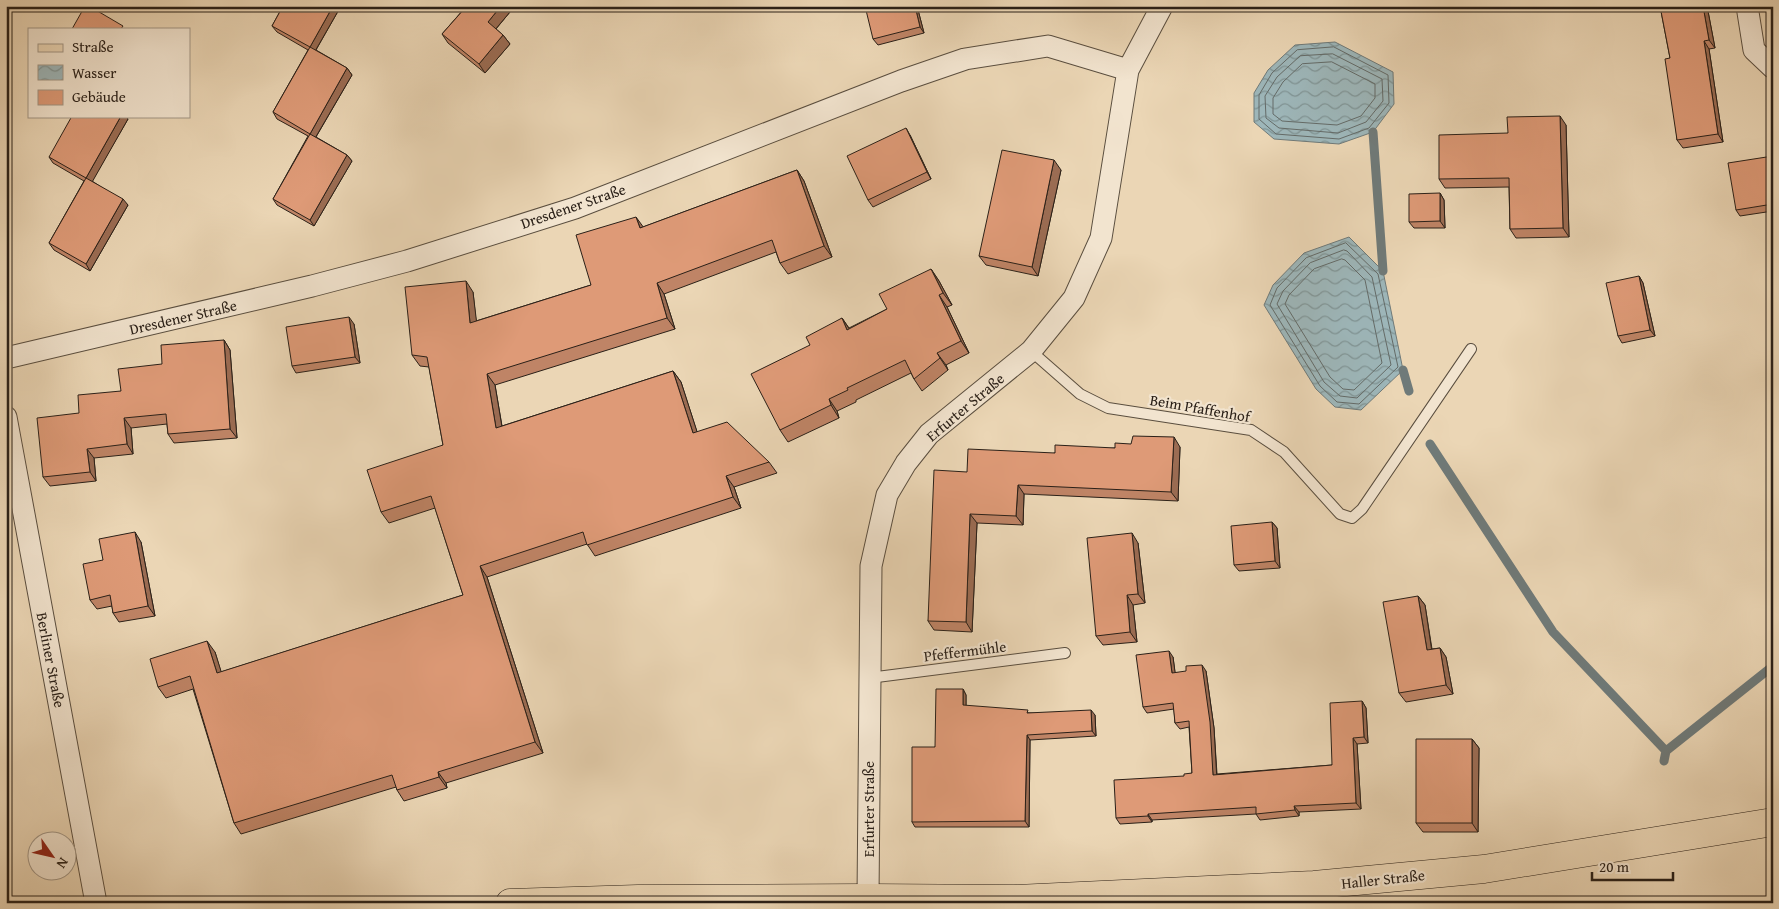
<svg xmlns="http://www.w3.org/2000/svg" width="1779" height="909" font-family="'Gentium Book Plus',serif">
<defs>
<pattern id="water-waves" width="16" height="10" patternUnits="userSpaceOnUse" patternTransform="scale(1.25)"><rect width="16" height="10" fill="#9db6b9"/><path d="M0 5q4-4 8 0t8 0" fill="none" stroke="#809495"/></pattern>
</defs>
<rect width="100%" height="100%" fill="#ebd6b5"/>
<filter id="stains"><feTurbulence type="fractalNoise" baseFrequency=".004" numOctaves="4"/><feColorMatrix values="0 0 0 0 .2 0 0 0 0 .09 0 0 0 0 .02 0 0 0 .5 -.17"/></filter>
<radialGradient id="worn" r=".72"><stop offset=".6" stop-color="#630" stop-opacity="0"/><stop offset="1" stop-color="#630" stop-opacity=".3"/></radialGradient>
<!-- water -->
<path fill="url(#water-waves)" stroke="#6f7a79" d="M1335,42L1393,72L1394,104L1373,132L1339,144L1274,139L1254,122V93L1268,70L1295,45Z
M1349,237L1383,271L1403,370L1361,410L1335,407L1316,389L1264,305L1273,285L1304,253Z"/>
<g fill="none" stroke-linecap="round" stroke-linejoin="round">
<!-- shore -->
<path stroke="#646b68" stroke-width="1" d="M1334,47L1388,75L1389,103L1369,128L1339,139L1276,134L1259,119V95L1272,73L1297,50Z
M1333,54L1382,79L1383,101L1366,122L1338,133L1279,128L1266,118L1265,96L1277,77L1300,56Z
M1332,62L1375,84V98L1361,116L1337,125L1282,121L1273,114V98L1283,82L1302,64Z
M1346,243L1378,274L1398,367L1359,404L1337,402L1320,386L1270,305L1277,288L1306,258Z
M1344,250L1347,251L1372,277L1391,365L1357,398L1340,396L1324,382L1277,304L1283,291L1310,263Z
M1342,259L1345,260L1365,280L1382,363L1354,390L1343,389L1330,377L1285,304L1289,295L1314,269Z"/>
<!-- stream -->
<path stroke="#6f7a79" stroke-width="9" d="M1373,132L1383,271
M1403,370L1409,391
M1430,444L1553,632L1666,751
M1664,761L1666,751L1773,666"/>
<defs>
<path id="lane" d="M1031,351L1080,394L1108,408L1251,430L1284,452L1340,514L1352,518L1362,509L1471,349
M869,678L1065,653"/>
<path id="street" d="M1747,6L1754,50L1773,68
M6,358L312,286L407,261L575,208L901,81L965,59L1048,46L1128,70
M6,417L96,903
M868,898L871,566L887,495L906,463L929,434L1031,351L1074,298L1101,238L1128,70L1162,6"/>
<path id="primary" d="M510,903L638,899L868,898L1014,899L1314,885L1484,869L1773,822"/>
</defs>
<!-- lane casing -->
<use href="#lane" stroke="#5a4e3f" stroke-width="12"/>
<!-- street casing -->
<use href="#street" stroke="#5a4e3f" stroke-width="23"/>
<!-- primary casing -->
<use href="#primary" stroke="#2a2018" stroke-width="29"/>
<!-- lane -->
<use href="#lane" stroke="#f2e4cf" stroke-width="10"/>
<!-- street -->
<use href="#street" stroke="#f2e4cf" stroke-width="21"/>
<!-- primary -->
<use href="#primary" stroke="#ebd6b5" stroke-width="28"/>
</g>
<!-- wall -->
<path fill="#bf8466" stroke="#2a2018" d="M283,6H341L316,50L347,68L352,75L316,137L347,155L352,161L314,226L277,205L273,199L308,136L277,119L273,112L308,50L277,32L272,26Z
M459,6H515L496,29L503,35L510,44L485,73L448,43L442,34L463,10Z
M917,6L924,33L878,45L873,39Z
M1660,6H1707L1715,48L1709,49L1723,142L1683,148L1677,140L1670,58Z
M128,119L92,181L128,205L90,271L54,250L49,243L84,181L53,163L49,157Z
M1566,125L1569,237L1516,238L1510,229L1509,187L1445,188L1439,179L1508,133Z
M910,135L931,179L873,207L868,200Z
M1773,156V211L1740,216L1736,210Z
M797,170L804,181L832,257L788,274L780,263L776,252L664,294L675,329L495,385L502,426L673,371L681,382L697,432L769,462L777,473L734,487L741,508L595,556L587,544L487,577L543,753L446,783L447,788L404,801L397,790L396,787L241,834L234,823L193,689L166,698L158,687L215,652L221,672L463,595L435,508L389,523L381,512L443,445L429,367L420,366L412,355L473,292L476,321L591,285L643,227Z
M1061,170L1038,276L986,265L979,256Z
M1440,193L1444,200L1445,228H1414L1409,222Z
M931,269L939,281L952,305L947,307L969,353L946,365L948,370L922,391L914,379L911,373L856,400V402L837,411L839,418L788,442L780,430L810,345L842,318L849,328L887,309Z
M1639,276L1643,283L1655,336L1622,343L1618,336Z
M354,324L360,363L296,373L292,366Z
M224,340L230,350L237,438L174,443L168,434L167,424L131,428L133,454L94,458L96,481L50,486L43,477L79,413L121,391Z
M1180,447L1178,501L1024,494L1023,525L977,523L972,632L934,630L928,621L967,472L1055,453L1115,448Z
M1272,522L1277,528L1280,568L1239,571L1234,565Z
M141,542L155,616L119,622L113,613L112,606L97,609L90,600L103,560Z
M1138,543L1145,603L1133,605L1137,642L1103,645L1096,636Z
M1418,596L1425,605L1432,649L1440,648L1446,657L1453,694L1406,702L1399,693Z
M1173,657L1175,673L1206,671L1214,728L1217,774L1332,765L1362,701L1366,708L1368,743L1357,744L1361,809L1299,812V816L1260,820L1256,814L1152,820V822L1120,824L1116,818L1184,776L1192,773L1189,727L1180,729L1175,723L1174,709L1147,713L1143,707Z
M963,689L966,695V706L1030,713L1095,715L1096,736L1030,740L1029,827H915L912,822L935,747Z
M1472,739L1479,748L1478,832H1423L1416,823Z"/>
<!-- shaded-wall -->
<path fill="#9b6c53" stroke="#2a2018" d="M333,6H341L314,53L310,47Z
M501,6H515L494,31L488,22Z
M915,6H917L924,33L920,27Z
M1703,6H1707L1715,48L1709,40Z
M503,35L510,44L485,73L479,64Z
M1704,41L1709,49L1723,142L1718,134Z
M347,68L352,75L314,140L310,134Z
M121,116H126L128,119L91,184L86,178Z
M1560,116L1566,125L1569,237L1563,228Z
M906,128L910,135L931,179L927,172Z
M347,155L352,161L314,226L310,220Z
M1054,160L1061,170L1038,276L1032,267Z
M797,170L804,181L832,257L824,246Z
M1440,193L1444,200L1445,228L1440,221Z
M123,199L128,205L90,271L86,264Z
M636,217L644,228H640Z
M931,269L939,281L952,305L943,293Z
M1639,276L1643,283L1655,336L1650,330Z
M466,281L473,292L478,334L470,323Z
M657,283L664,294L675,329L667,318Z
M939,295L947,307L969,353L961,341Z
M349,317L354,324L360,363L355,357Z
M842,318L850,330H847Z
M224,340L230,350L237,438L230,429Z
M937,353L946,365L948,370L940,358Z
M673,371L681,382L701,444L693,433Z
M487,374L495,385L504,439L496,428Z
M829,399L837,411L839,418L831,405Z
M124,418L131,428L133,454L127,444Z
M1174,437L1180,447L1178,501L1171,492Z
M87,449L94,458L96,481L90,472Z
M726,476L734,487L741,508L733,497Z
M1018,485L1024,494L1023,525L1016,516Z
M970,514L977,523L972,632L966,622Z
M1272,522L1277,528L1280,568L1275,561Z
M135,532L141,542L155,616L148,606Z
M1132,533L1138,543L1145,603L1138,594Z
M480,566L487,577L543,753L535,742Z
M1127,595L1133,605L1137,642L1130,632Z
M1418,596L1425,605L1433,659L1427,650Z
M207,641L215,652L225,684L217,673Z
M1440,648L1446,657L1453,694L1446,685Z
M1169,651L1173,657L1176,679L1172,673Z
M1202,665L1206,671L1214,728L1217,781L1213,775Z
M963,689L966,695V711L963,705Z
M1362,701L1366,708L1368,743L1364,737Z
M1091,710L1095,715L1096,736L1092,731Z
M1027,735L1030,740L1029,827L1025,821Z
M1353,738L1357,744L1361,809L1356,803Z
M1472,739L1479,748L1478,832L1472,823Z
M438,772L446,783L447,788L439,777Z
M1294,806L1299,812V816L1295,810Z
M1148,814L1152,820V822L1148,816Z"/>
<!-- building -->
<path fill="#de9a77" stroke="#2a2018" d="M85,6H89L123,26L121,29H72Z
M283,6H333L310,47L272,26Z
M463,6H501L488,22L503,35L479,64L442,34L465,8Z
M865,6H915L920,27L873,39Z
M1660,6H1703L1709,40L1704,41L1718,134L1677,140L1665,59L1670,58Z
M1769,6H1773V36Z
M310,47L347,68L310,134L273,112Z
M72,116H121L86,178L49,157Z
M1560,116L1563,228L1510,229L1509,178L1439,179V135L1508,133L1507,117Z
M906,128L927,172L868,200L847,156Z
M310,134L347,155L310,220L273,199Z
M1002,150L1054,160L1032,267L979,256Z
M1773,156V204L1736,210L1728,163Z
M797,170L824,246L780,263L772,240L657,283L667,318L487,374L496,428L673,371L693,433L727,422L769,462L726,476L733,497L587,545L583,532L480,566L535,742L438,772L439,777L397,790L392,775L234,823L190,676L158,687L150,659L207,641L217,673L463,595L431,496L381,512L367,470L443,445L427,357L412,355L405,287L466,281L470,323L591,285L576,235L636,217L640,228Z
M86,178L123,199L86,264L49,243Z
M1440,193V221L1409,222V194Z
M931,269L943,293L939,295L961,341L937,353L940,358L914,379L905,360L847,388L848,390L829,399L831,405L780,430L751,374L810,345L806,337L842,318L847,330L887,309L879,294Z
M1639,276L1650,330L1618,336L1606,283Z
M349,317L355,357L292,366L286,327Z
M224,340L230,429L168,434L166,414L124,418L127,444L87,449L90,472L43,477L37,418L79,413L78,395L121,391L118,369L162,364L161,345Z
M1133,436L1174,437L1171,492L1018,485L1016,516L970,514L966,622L928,621L934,470L967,472L968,449L1055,453V445L1115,448V443L1131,444Z
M1272,522L1275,561L1234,565L1231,526Z
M135,532L148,606L113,613L110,595L90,600L83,564L103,560L99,539Z
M1132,533L1138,594L1127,595L1130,632L1096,636L1087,538Z
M1418,596L1427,650L1440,648L1446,685L1399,693L1383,602Z
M1169,651L1172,673L1186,671V666L1202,665L1210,722L1213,775L1332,765L1330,703L1362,701L1364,737L1353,738L1356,803L1294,806L1295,810L1256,814V807L1148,814V816L1116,818L1114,780L1184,776V774L1192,773L1189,721L1175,723L1173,703L1143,707L1136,655Z
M936,689H963V705L1028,710L1027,713L1091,710L1092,731L1027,735L1025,821L912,822V747H935Z
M1416,739H1472V823H1416Z"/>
<g text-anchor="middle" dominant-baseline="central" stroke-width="4.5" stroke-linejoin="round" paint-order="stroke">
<!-- street labels -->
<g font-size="15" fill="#2a2018" stroke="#f2e4cf">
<text transform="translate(573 206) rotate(-19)">Dresdener Straße</text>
<text transform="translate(183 317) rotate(-13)">Dresdener Straße</text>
<text transform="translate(965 407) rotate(-40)">Erfurter Straße</text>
<text transform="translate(1200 408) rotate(10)">Beim Pfaffenhof</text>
<text transform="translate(965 651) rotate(-7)">Pfeffermühle</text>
<text transform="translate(51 660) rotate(79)">Berliner Straße</text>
<text transform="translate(868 809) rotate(-90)">Erfurter Straße</text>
<text transform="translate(1383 879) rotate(-6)">Haller Straße</text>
</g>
</g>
<!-- margin -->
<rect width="1779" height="909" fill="none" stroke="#ebd6b5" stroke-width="25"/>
<rect x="8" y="8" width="1764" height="894" fill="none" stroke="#2a2018" stroke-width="2.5"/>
<rect x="12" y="12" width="1754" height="884" fill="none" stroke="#2a2018"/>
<!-- legend -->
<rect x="28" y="28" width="162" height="90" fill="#f2e4cf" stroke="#a29686"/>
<rect x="38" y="44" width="25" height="8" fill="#ebd6b5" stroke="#a29686"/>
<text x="72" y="52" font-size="15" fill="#2a2018">Straße</text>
<rect x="38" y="65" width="25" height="15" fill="url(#water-waves)" stroke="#a29686"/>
<text x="72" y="78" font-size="15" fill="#2a2018">Wasser</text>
<rect x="38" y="90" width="25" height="15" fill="#de9a77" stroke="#a29686"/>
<text x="72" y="102" font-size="15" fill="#2a2018">Gebäude</text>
<!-- north arrow -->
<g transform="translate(52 856) rotate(124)"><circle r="24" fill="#f2e4cf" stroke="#a29686"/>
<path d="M0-4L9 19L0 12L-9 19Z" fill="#8f2418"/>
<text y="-8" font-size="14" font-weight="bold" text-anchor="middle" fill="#2a2018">N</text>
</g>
<!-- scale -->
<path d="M1592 872v8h81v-8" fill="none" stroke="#2a2018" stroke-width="2.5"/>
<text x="1599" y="872" font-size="15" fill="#2a2018" stroke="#f2e4cf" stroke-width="4" paint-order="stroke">20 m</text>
<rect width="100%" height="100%" filter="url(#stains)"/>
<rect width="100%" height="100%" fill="url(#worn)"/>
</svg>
